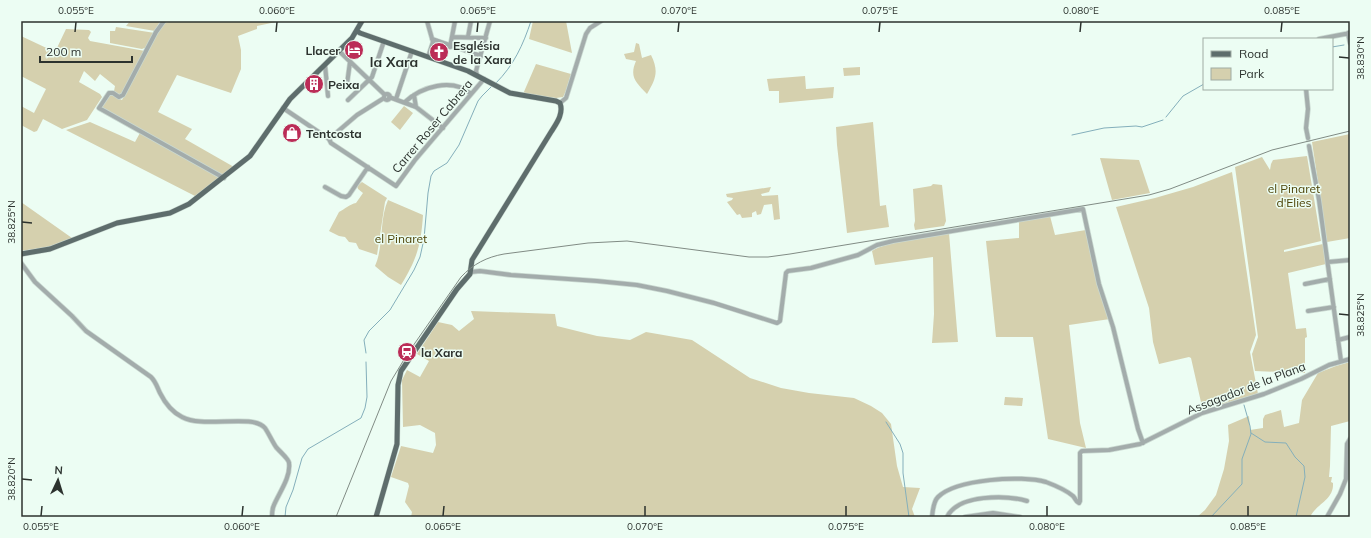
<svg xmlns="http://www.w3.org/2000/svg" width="1371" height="538" font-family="Mulish,sans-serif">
<rect width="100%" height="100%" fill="#ecfdf3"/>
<!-- green -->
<path fill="#d5d0ae" d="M130,21H160L155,31L126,26Z
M175,21H275L276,22L257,26V29L238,36L241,50V69L231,93L177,75L158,112L192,129L185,139L234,167L195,196L66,130L90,122L135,142L141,131L101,108L110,94L122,100L162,25L164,23Z
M533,21H566L572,53L529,39Z
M116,27L155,33L147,47L142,49L110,43V31H115Z
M66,29L89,30L91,32L88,38L90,41L145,51L122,94L120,95L114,91L115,86L100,74L95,81L84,71L79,82L100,94L102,97L87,120L62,129L43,119L37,131L34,132L21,125V106L34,113L46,89L21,76V36L55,52Z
M636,43L639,44L642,58L651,55C659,71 656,79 647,94C636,82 629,77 636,61L626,59L624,54L634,52Z
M536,64L571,74L566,91L563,97L556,98L523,94Z
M860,67V75L844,76L843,68Z
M805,76L806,89L834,87L833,98L779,103V91H769L767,79Z
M404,106L413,113L400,130L391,122Z
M873,122L880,206L886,205L889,227L847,233L837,145L836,127Z
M1350,134V213L1349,214L1350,238L1327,242L1312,142Z
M1307,156L1321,241L1284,250V252L1323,244L1326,264L1288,273L1296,329L1306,328L1307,337L1305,338V373L1255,371L1252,354L1258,337L1235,167L1262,157L1270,170L1271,164L1273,160Z
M1100,158L1139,160L1150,193L1112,200Z
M1232,172L1256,335L1250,352L1258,394L1203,411L1191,358L1189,357L1159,364L1153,342L1149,308L1116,207L1155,198L1193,187Z
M362,182L387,198L385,202L377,255L359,249L356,243L349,242L345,237L339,236L329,231L339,212C345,209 350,204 356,203L363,193L358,189L357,186Z
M933,184L942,185L946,221L944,226L915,230L914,225L915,221L913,189L931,186Z
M771,187L769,192L761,194L762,196L778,195L780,219L774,220L772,204L764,205L761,214L757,215L756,211L752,213V217L742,218L740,214L737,215L727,202L732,200L733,198L727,197L726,194Z
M388,200L423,215C421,245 417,259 401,285L388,277L375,266C384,246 379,220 388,200Z
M21,202L72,238L48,247L21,251Z
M1050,216L1055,235L1086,230L1110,319L1069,325L1080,423L1086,448L1048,439L1033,337H996L986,241L1019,238V221Z
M949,233L958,342L932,343L934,314L933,257L875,265L872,251C887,241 929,237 949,233Z
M471,311L555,314L557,326L597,336L630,340L646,332L692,340L750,378L781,388L809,393L854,398L871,406L882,413L891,424L897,466L903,487L920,488L912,509L915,517H411L412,512L405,502L409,486L408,483L391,477L401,446L433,453L436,445L435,433L420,425L403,427L402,380L407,370L420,377L429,361L417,354L438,322L452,325L459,331L474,319Z
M1350,362V421L1331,426L1330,466L1329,477H1332L1331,482L1333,483C1334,500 1317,503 1310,517H1197L1205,510L1216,495L1224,469L1229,441L1228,425L1249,416L1250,430L1263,428V419L1265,415L1281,410L1284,427L1299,423L1302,400L1318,373L1336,366Z
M1005,397L1023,398L1022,406L1004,405Z"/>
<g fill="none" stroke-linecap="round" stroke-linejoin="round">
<!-- stream -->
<path stroke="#84afbb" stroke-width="1" d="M1332,47L1344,45
M496,83C514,65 523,45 531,21
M1166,117L1183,96L1204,84
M1072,135L1104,128L1136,126L1142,127L1163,120
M366,353L364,340L369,331L390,310L414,270L420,257L424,239L428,193L431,176L434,171L447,163L459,145L478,101L482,96L492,86
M886,422L900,444L903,453V473L909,517
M1251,433L1265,442L1286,443L1295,457L1304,466L1305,477L1296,517
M285,517L286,507L293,490L302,458L308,449L361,418L365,408L367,397L366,362
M1211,517L1242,484V459L1251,434L1250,426L1244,405"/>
<!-- minor-tunnel -->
<path stroke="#c6d4cc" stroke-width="4" stroke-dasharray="4 2" stroke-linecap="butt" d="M1308,138L1309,146"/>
<defs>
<path id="minor" d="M164,21L156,32L123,95L119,97L113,93H109L99,108L224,178
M427,21L433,42L428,57
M1348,33L1350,43
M452,37L486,38
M468,37L471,21
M432,39L481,56
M1319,39L1350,33
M450,47L455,21
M339,51L385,95
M325,65L328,96
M477,75L476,71L490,21
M347,84L350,62
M1306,89L1308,109L1306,128L1308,138
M384 97a3 3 0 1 1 6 0a3 3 0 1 1-6 0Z
M414,95L416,107
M389,97L416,107L443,128
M396,99L412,51
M348,100L372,77L384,41
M405,102C421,87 452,77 471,94
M560,103L566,98L586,34L590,28L601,21
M283,108L329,139L331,143L396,186L415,160L484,79
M329,139L357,115L384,98
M1309,146L1319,200L1341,361
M325,187L341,196L346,197L349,195L368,167
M1328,262L1350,260
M21,263L35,282L72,316L86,331L151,377C156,382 157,387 160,393C165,403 172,412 182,417C203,429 252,413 265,428C269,434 272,441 276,447C279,451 289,459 289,463C291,477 279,493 274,505C272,509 272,513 272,517
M471,272L480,271L511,275L597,281L637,285L667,291L714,303L777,323L780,321L786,273L788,271L811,268L858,255L877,245L893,241L1083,209L1099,284L1113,327L1138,429L1143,443
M1305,284L1330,279
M1308,311L1334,307
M1338,340L1350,337
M932,517C933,510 933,502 938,497C956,479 1022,475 1046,482C1054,485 1066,490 1073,496C1076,499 1075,501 1079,503L1080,501V453L1082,451L1109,450L1140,444L1202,413L1264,394L1301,379L1329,365L1350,359
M947,517C958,494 1006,495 1027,501
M965,517L993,513L1020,517
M1327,517L1340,494L1346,479L1347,444L1350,439"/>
<path id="major" d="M357,31L360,33L468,71L510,93L556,101L560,103C564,114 556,124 551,132L472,260L470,274L457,289L401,371L398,385L397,444L376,517
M21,254L50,249L117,223L170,213L189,204L250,156L290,99L352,38L362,21"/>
</defs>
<!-- minor casing -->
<use href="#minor" stroke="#c9d8d0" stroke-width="5.5"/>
<!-- major casing -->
<use href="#major" stroke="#c9d8d0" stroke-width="6"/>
<!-- minor -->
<use href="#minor" stroke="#a3acab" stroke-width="4"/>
<!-- major -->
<use href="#major" stroke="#5e6d6c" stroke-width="5"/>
<!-- tram -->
<path stroke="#808b84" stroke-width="1" d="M336,517L391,381L408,353L461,277C473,264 487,257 504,254L588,243L627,241L749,257H768L790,254L1149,195L1170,189L1272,150L1350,131"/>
</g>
<!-- ticks -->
<path fill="none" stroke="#2c322e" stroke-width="1.5" d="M75,32L76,22M276,32L277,22M477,32L478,22M678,32L679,22M879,32L880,22M1080,32L1081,22M1281,32L1282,22M1339,57L1349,58M22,222L32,223M1339,314L1349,315M22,479L32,480M41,516L42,506M242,516L243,506M443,516L444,506M645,516V506M846,516V506M1047,516V506M1248,516V506"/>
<!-- icons -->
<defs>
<symbol id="hotel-disc" viewBox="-11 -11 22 22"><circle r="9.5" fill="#bb2c57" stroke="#ecfdf3"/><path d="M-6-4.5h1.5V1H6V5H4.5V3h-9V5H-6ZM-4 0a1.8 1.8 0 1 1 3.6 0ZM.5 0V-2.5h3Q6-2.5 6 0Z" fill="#fff"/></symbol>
<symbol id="church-disc" viewBox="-11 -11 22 22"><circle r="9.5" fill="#bb2c57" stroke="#ecfdf3"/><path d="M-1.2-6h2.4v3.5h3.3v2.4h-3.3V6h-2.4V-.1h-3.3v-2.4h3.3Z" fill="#fff"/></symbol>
<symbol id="building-disc" viewBox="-11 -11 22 22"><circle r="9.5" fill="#bb2c57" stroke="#ecfdf3"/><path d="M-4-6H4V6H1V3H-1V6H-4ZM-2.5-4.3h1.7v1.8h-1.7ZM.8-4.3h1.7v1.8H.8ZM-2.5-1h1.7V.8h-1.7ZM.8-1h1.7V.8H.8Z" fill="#fff"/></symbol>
<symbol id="shop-disc" viewBox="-11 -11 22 22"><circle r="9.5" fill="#bb2c57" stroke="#ecfdf3"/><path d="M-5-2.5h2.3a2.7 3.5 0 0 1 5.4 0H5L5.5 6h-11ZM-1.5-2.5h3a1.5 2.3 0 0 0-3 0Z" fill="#fff"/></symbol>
<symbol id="station-disc" viewBox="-11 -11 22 22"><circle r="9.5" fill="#bb2c57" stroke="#ecfdf3"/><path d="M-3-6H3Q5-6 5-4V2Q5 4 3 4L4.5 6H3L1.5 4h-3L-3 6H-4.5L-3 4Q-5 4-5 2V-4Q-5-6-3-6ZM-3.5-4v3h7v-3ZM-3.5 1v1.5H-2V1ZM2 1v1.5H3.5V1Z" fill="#fff"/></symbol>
</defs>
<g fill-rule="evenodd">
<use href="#hotel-disc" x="343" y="39" width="22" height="22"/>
<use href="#church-disc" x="428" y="41" width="22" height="22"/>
<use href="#building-disc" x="303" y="73" width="22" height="22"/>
<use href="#shop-disc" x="281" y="122" width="22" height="22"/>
<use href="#station-disc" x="396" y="341" width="22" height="22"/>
</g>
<g text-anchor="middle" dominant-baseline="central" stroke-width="3" stroke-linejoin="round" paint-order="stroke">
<!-- poi labels -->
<g font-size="12" font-weight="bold" fill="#2c322e" stroke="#ecfdf3" text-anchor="start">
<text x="453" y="45">Església<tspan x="453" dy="14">de la Xara</tspan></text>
<text x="340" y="50" text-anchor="end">Llacer</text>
<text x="328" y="84">Peixa</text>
<text x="306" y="133">Tentcosta</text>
<text x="421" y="352">la Xara</text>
</g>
<!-- street labels -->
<g font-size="12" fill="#2c322e" stroke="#ecfdf3">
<text transform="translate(432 126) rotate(-50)">Carrer Roser Cabrera</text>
<text transform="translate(1246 388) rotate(-21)">Assagador de la Plana</text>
</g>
<!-- park labels -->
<g font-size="12" fill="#4d4306" stroke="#ecfdf3">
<text x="1294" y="188">el Pinaret<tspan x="1294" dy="14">d'Elies</tspan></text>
<text x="401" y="238">el Pinaret</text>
</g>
<!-- quarter labels -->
<g font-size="14" font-weight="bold" fill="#2c322e" stroke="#ecfdf3">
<text x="394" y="62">la Xara</text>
</g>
</g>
<!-- border -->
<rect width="1371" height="538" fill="none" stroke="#ecfdf3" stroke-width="44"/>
<!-- legend -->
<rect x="1203" y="38" width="130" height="52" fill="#ecfdf3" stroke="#9faca4"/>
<rect x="1211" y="51" width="20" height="6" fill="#5e6d6c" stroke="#9faca4"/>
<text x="1239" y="58" font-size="12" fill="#2c322e">Road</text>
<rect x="1211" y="68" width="20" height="12" fill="#d5d0ae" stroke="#9faca4"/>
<text x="1239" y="78" font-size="12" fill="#2c322e">Park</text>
<!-- north arrow -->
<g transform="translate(58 480) rotate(4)" stroke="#ecfdf3" stroke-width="3" paint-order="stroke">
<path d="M0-3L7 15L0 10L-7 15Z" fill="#2c322e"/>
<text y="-6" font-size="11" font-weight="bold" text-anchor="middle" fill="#2c322e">N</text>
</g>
<!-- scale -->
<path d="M40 56v6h92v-6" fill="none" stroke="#2c322e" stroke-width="2"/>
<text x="46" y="56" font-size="12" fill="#2c322e" stroke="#ecfdf3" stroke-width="3" paint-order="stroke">200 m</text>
<rect x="22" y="22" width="1327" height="494" fill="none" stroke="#2c322e" stroke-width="1.5"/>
<g font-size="10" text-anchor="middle" fill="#2c322e">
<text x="76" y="14">0.055°E</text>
<text x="277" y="14">0.060°E</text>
<text x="478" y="14">0.065°E</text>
<text x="679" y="14">0.070°E</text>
<text x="880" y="14">0.075°E</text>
<text x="1081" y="14">0.080°E</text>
<text x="1282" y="14">0.085°E</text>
<text transform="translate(1360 58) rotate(-90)" y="4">38.830°N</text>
<text transform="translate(11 222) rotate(-90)" y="4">38.825°N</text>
<text transform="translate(1360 315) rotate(-90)" y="4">38.825°N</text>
<text transform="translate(11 479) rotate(-90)" y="4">38.820°N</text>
<text x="41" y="530">0.055°E</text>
<text x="242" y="530">0.060°E</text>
<text x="443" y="530">0.065°E</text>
<text x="645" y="530">0.070°E</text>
<text x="846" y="530">0.075°E</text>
<text x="1047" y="530">0.080°E</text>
<text x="1248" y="530">0.085°E</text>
</g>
</svg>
